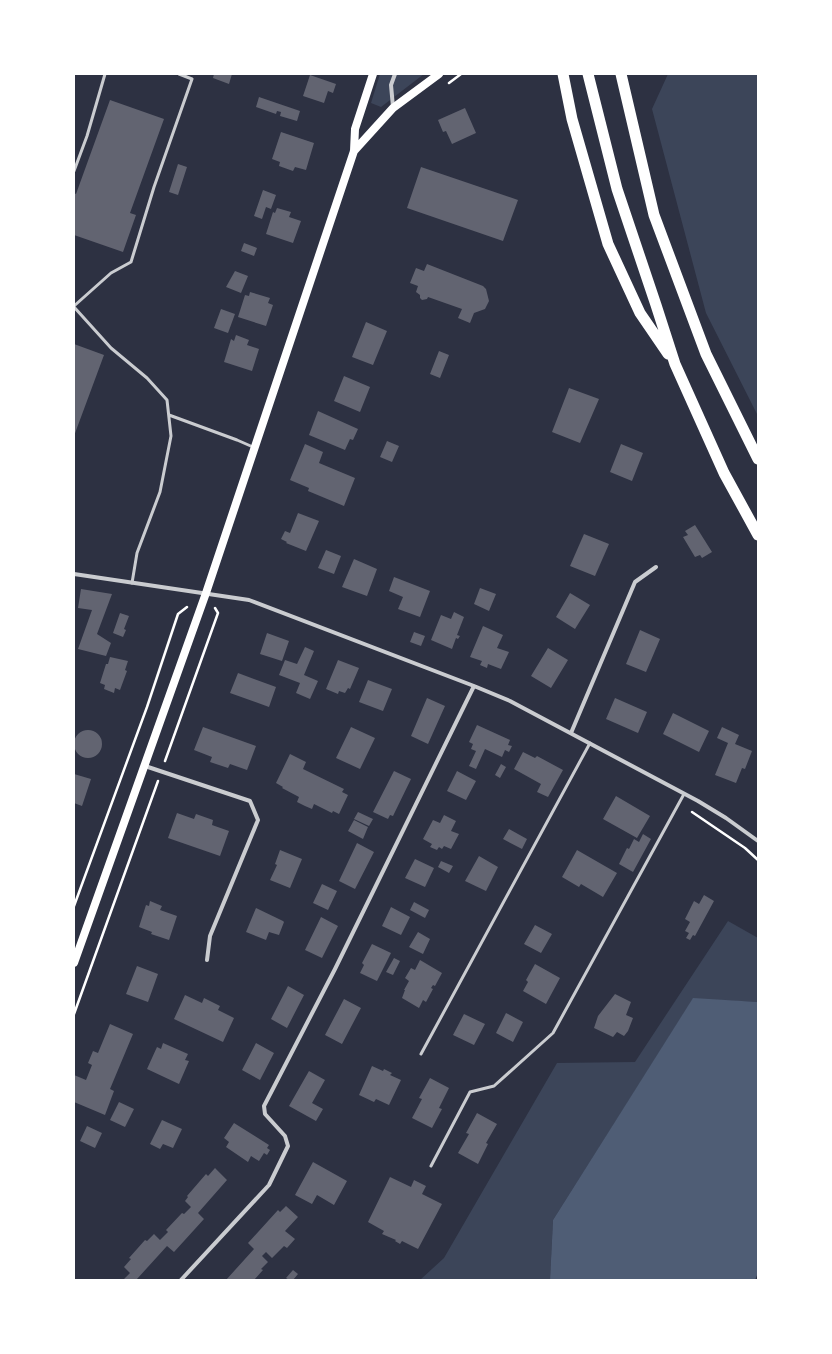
<svg xmlns="http://www.w3.org/2000/svg" width="832" height="1354" font-family="Signika,sans-serif">
<rect width="100%" height="100%" fill="#2d3142"/>
<!-- green -->
<path fill="#3c4559" d="M380,74H424L381,107L371,103Z
M668,74H758V416L706,313L652,109Z
M728,921L758,938V1002L693,999L553,1220L550,1280H420L444,1258L557,1063L635,1062Z"/>
<!-- water -->
<path fill="#4f5d75" d="M693,998L758,1002V1273L755,1280H550L553,1220Z"/>
<!-- building -->
<path fill="#626471" d="M214,74H232L229,84L213,78Z
M310,75L336,84L333,93L328,91L324,103L303,96Z
M259,97L300,111L297,121L280,116L281,112L277,111L276,114L256,107Z
M110,100L164,119L130,213L136,215L123,252L74,235V193L76,194Z
M465,108L476,133L452,144L446,131L443,132L438,120Z
M281,132L314,143L306,170L295,167L293,171L279,166L280,162L272,159Z
M178,164L187,167L178,195L169,192Z
M421,167L518,200L503,241L407,208Z
M263,190L276,195L271,209L266,207L262,219L254,216Z
M277,208L291,212L289,217L301,221L293,243L266,234L273,212L275,213Z
M244,243L257,248L254,256L241,251Z
M427,264L483,286L486,289L489,301L485,309L474,313L470,323L458,318L462,309L428,297L427,299L422,300L420,298V295L416,292L418,286L410,283L416,268L424,271Z
M235,271L248,276L241,293L226,287Z
M250,292L270,298L268,303L273,305L266,326L238,317L245,295L249,296Z
M221,309L235,314L228,333L214,328Z
M366,322L387,331L373,365L352,357Z
M236,335L249,340L247,345L259,349L252,371L224,362L231,339L234,341Z
M74,344L104,355L74,436Z
M439,351L449,355L440,378L430,374Z
M344,376L370,387L360,412L334,401Z
M569,388L599,399L580,443L552,432Z
M318,411L358,429L353,440L350,439L345,450L309,435Z
M387,441L399,446L392,462L380,457Z
M305,444L323,452L319,463L355,478L344,506L308,491L309,488L290,480Z
M621,444L643,453L632,481L610,472Z
M298,513L319,521L306,551L286,543L287,542L281,539L285,531L290,533Z
M695,525L712,552L702,558L700,555L695,557L683,537L688,535L685,531Z
M584,534L609,544L595,576L570,566Z
M326,550L341,556L334,574L318,568Z
M354,559L377,569L367,596L342,587Z
M394,577L430,591L420,617L398,609L403,597L389,591Z
M480,588L496,594L489,611L474,604Z
M81,589L112,594L97,634L111,643L106,656L78,649L92,610L78,608Z
M570,593L590,605L575,629L556,617Z
M454,612L464,617L457,635L460,636L458,639L456,638L452,649L431,640L441,615L451,619Z
M120,613L129,616L124,629L126,630L123,637L113,633Z
M483,626L503,635L497,648L509,652L501,669L488,664L487,668L480,665L482,661L470,657Z
M640,630L660,639L646,672L626,664Z
M414,632L425,636L421,646L410,642Z
M267,633L289,641L282,661L260,654Z
M305,647L314,651L304,675L318,681L310,699L296,693L300,683L279,675L285,660L297,664Z
M548,648L568,660L551,688L531,676Z
M110,657L128,661L125,670L127,671L120,690L115,688L114,693L104,689L105,685L100,683L106,664H108Z
M338,660L359,668L350,689L348,688L345,693L339,691L338,694L326,689Z
M238,673L276,687L269,707L230,693Z
M368,680L392,689L383,711L359,702Z
M427,698L445,706L428,744L411,736Z
M615,698L647,712L638,733L606,719Z
M673,713L709,731L699,752L663,734Z
M477,725L510,740L508,745L512,746L509,752L505,750L502,757L485,749L476,769L469,766L476,751L471,749L473,744L469,742Z
M203,727L256,746L247,770L230,764L228,768L210,762L212,757L194,750Z
M351,727L375,738L360,769L336,758Z
M722,727L739,735L735,744L752,751L745,769L742,768L736,783L715,775L728,743L717,738Z
M74 744a14 14 0 1 1 28 0a14 14 0 1 1-28 0Z
M523,752L535,758L537,756L563,770L548,797L537,792L541,784L514,769Z
M290,754L306,762L303,769L344,789L342,792L348,795L339,814L333,811L332,813L314,804L312,809L305,806L297,802L299,797L282,788L283,787L276,783Z
M501,764L506,767L500,778L495,775Z
M394,771L411,779L393,816L390,815L388,819L373,812Z
M457,771L476,781L466,800L447,791Z
M74,774L91,779L82,806L74,803Z
M616,796L650,816L637,838L603,819Z
M358,812L373,819L369,826L354,819Z
M177,813L194,819L196,814L213,820L212,825L229,831L220,856L168,838Z
M444,815L456,821L451,831L459,834L451,849L444,846L442,849L439,847L437,850L430,847L432,844L423,839L433,820L440,823Z
M354,820L368,827L363,839L348,831Z
M509,829L527,839L522,849L503,839Z
M643,834L651,839L633,872L619,864L627,848L629,849L634,839L639,842Z
M357,843L374,852L355,889L339,881Z
M280,850L302,859L290,888L270,880L277,865L275,864Z
M577,850L617,873L603,897L581,884L579,887L562,877Z
M479,856L498,867L486,891L465,881Z
M415,859L434,868L425,887L405,878Z
M441,861L453,866L449,873L438,867Z
M322,884L337,891L328,910L313,903Z
M704,895L714,901L695,936L693,935L690,940L686,938L689,933L685,931L690,922L685,919L694,901L699,904Z
M150,901L162,906L160,910L177,916L169,940L151,934L152,932L139,927L146,905L149,906Z
M414,902L429,910L425,918L410,910Z
M391,907L410,917L401,935L382,926Z
M256,908L283,921L284,922L279,935L269,932L266,940L246,932Z
M321,917L338,926L322,958L305,950Z
M535,925L552,934L541,953L524,944Z
M418,932L430,939L423,954L409,947Z
M372,944L391,953L377,981L360,973L364,965L362,963Z
M394,958L400,961L393,975L386,972Z
M420,960L442,973L435,986L433,985L431,988L433,989L426,1002L423,1000L419,1008L402,998L405,990H404L409,981L405,978L411,968L415,970Z
M535,964L560,978L546,1004L523,991L528,982L526,980Z
M137,966L158,974L148,1002L126,994Z
M288,986L304,995L287,1028L271,1019Z
M615,994L631,1002L626,1015L633,1018L628,1031L624,1036L617,1032L613,1037L594,1028L598,1016Z
M185,995L202,1003L204,998L220,1006L218,1010L234,1018L223,1042L174,1019Z
M344,999L361,1008L342,1044L325,1035Z
M506,1013L523,1022L513,1042L496,1033Z
M464,1014L485,1024L474,1045L453,1035Z
M110,1024L133,1034L110,1089L114,1091L105,1115L74,1102V1075L86,1080L92,1065L88,1063L93,1051L98,1053Z
M163,1043L188,1054L185,1060L189,1061L179,1084L147,1069L157,1047L161,1049Z
M256,1043L274,1053L260,1080L242,1070Z
M372,1066L383,1071L384,1069L392,1073L390,1075L401,1080L389,1105L376,1099L374,1102L359,1095Z
M309,1071L325,1080L312,1103L323,1109L316,1121L289,1106Z
M430,1078L449,1088L439,1108L442,1109L432,1128L412,1118L422,1099L419,1098Z
M119,1102L134,1109L125,1127L110,1120Z
M477,1113L497,1124L486,1143L488,1144L478,1164L458,1153L469,1134L466,1133Z
M162,1120L182,1129L173,1148L163,1144L160,1149L150,1144Z
M234,1123L269,1145L267,1148L270,1150L267,1155L264,1153L259,1161L251,1156L248,1162L226,1147L229,1142L224,1138Z
M87,1126L102,1133L95,1148L80,1141Z
M313,1162L347,1181L334,1205L317,1195L312,1204L295,1195Z
M215,1168L227,1180L198,1213L204,1219L174,1252L167,1246L137,1279L138,1280H123L130,1273L124,1267L131,1259L129,1258L145,1240L147,1241L154,1234L160,1240L168,1232L166,1230L182,1213L184,1214L191,1207L185,1201L188,1197L187,1196L206,1174L208,1176Z
M390,1177L411,1187L414,1180L426,1186L422,1194L442,1204L418,1249L402,1241L400,1244L395,1241L396,1240L382,1234L384,1231L368,1222Z
M286,1206L298,1217L285,1231L295,1239L287,1248L284,1246L272,1258L266,1252L262,1256L268,1262L261,1269L263,1270L254,1280H226L254,1249L248,1243L278,1210L280,1212Z
M293,1270L298,1274L293,1280H289L286,1278Z"/>
<g fill="none" stroke-linecap="round" stroke-linejoin="round">
<!-- path -->
<path stroke="#fff" stroke-width="2.5" d="M449,83L461,74
M165,761L218,613L215,608
M692,812L745,848L758,860
M74,906L147,707L178,614L187,607
M74,1014L158,781"/>
<!-- service -->
<path stroke="#caccd0" stroke-width="3" d="M74,171L87,136L105,74
M74,306L111,273L131,262L154,187L192,79L179,74
M74,307L111,348L147,378L167,400L171,436L160,492L137,553L132,583
M169,415L237,440L253,447
M421,1054L590,743
M431,1166L470,1092L494,1086L553,1033L684,794"/>
<!-- minor -->
<path stroke="#caccd0" stroke-width="4" d="M393,107L391,85L395,74
M74,574L249,600L474,686L510,701L698,801L726,818L758,841
M571,733L635,582L656,567
M145,766L250,801L258,820L210,936L207,960
M181,1280L269,1185L288,1146L285,1136L265,1114L264,1106L335,969L474,686"/>
<!-- secondary -->
<path stroke="#fff" stroke-width="8" d="M354,151L393,108L439,74
M74,963L206,593L354,151L355,129L373,74"/>
<!-- trunk -->
<path stroke="#fff" stroke-width="11" d="M563,74L572,119L608,244L640,313L668,354
M588,74L617,189L656,305L675,364L724,473L758,535
M621,74L654,215L706,354L758,459"/>
</g>
<!-- border -->
<rect width="832" height="1354" fill="none" stroke="#ffffff" stroke-width="150"/>
</svg>
